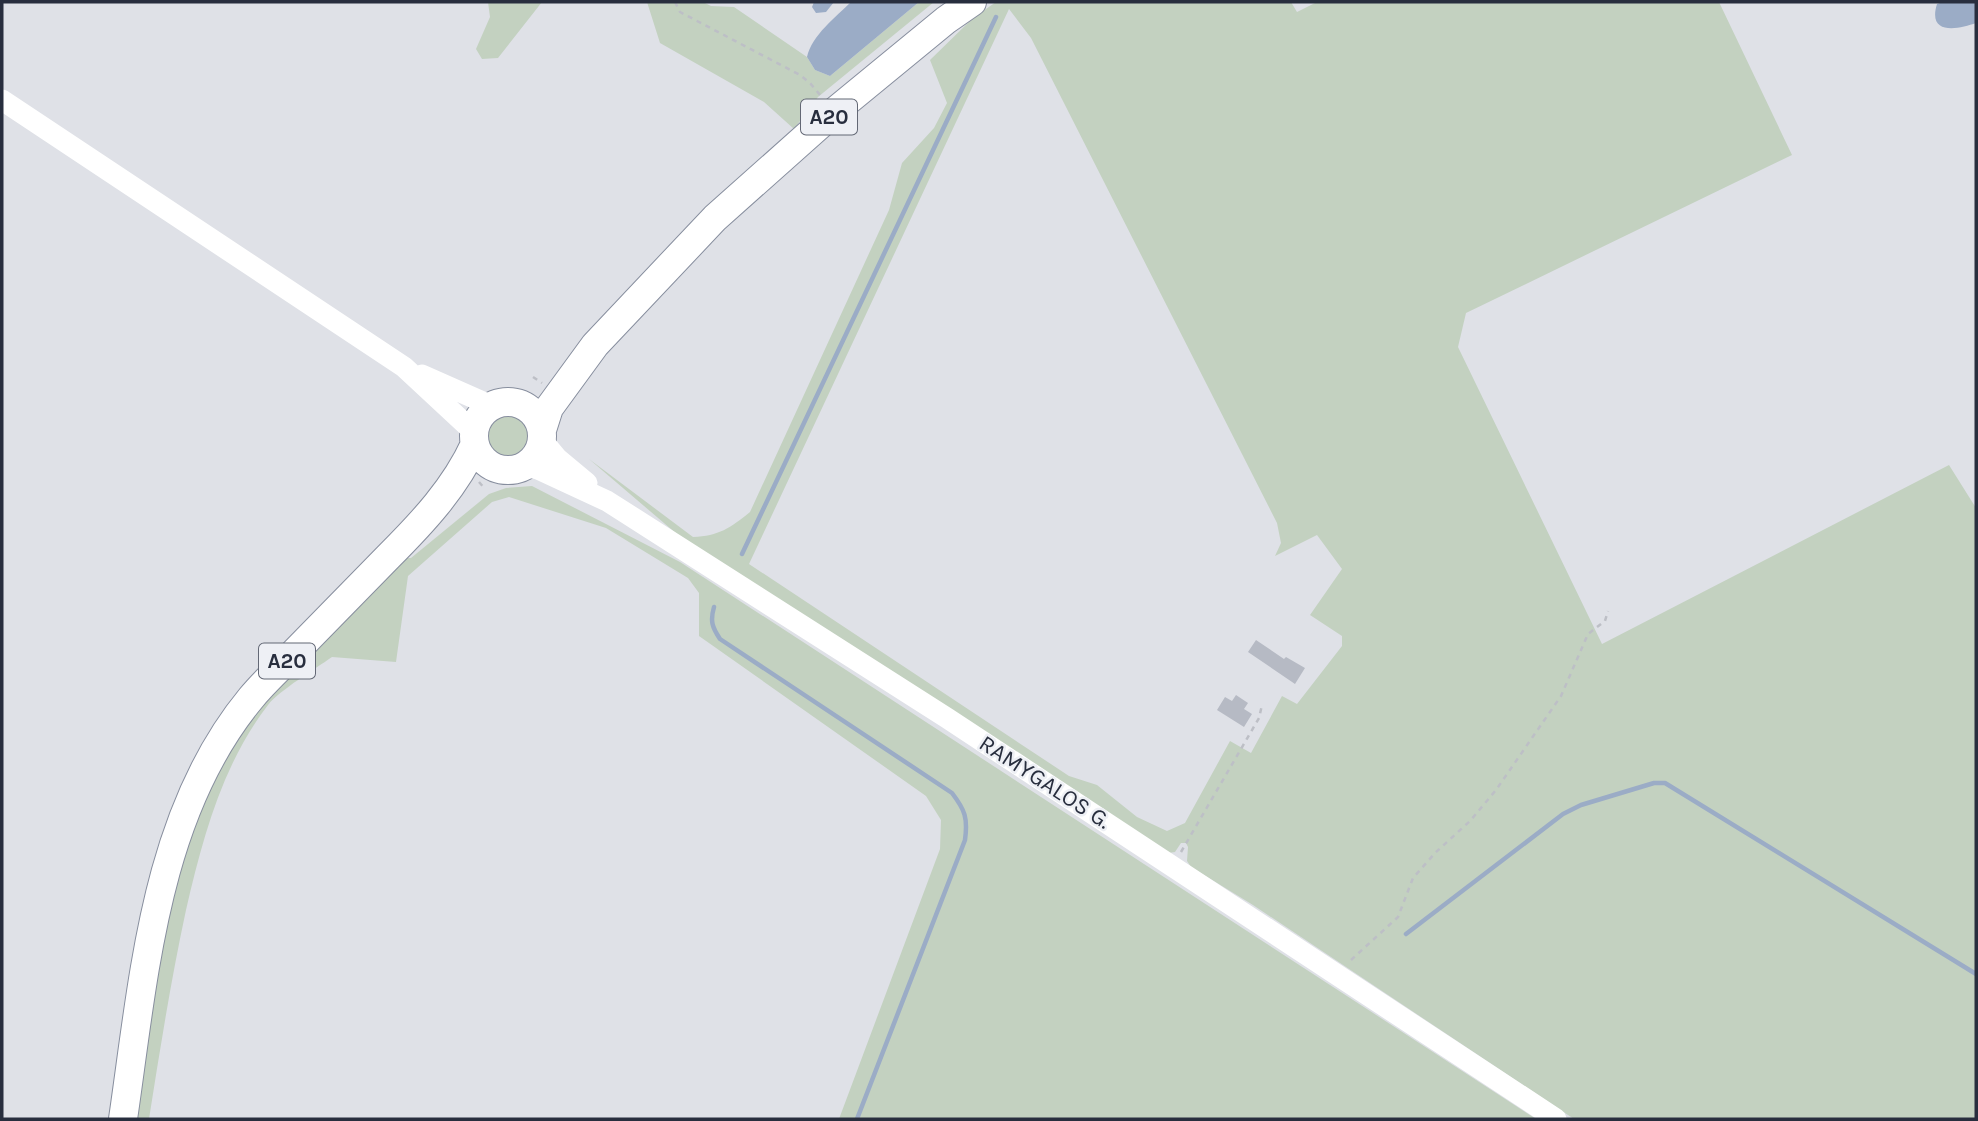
<svg xmlns="http://www.w3.org/2000/svg" width="1978" height="1121" font-family="Karla,sans-serif">
<rect width="100%" height="100%" fill="#dfe1e7"/>
<!-- green -->
<path fill="#c3d1c0" fill-rule="evenodd" d="M488,2H542L498,58L482,59L476,49L490,17Z
M647,2H703L711,6L734,7L807,57L815,70L830,76L919,2H934L818,97L794,129L764,102L660,43Z
M996,2H1291L1297,12L1317,2H1719L1792,155L1466,313L1458,347L1602,644L1949,465L1976,508V1119H1574L1253,905L1191,867L1187,861L1188,847L1186,843H1181L1175,852L1168,853L678,535L589,459L693,537C719,536 730,528 750,512L889,210L902,163L934,128L947,103L930,60L973,18ZM1009,9L1031,38L1277,523L1281,543L1275,556L1317,535L1342,569L1310,615L1342,636V646L1297,704L1282,696L1251,753L1230,741L1185,823L1167,831L1137,817L1097,785L1069,776L749,564Z
M485 436a23 23 0 1 1 46 0a23 23 0 1 1-46 0Z
M532,486L680,562L1536,1119H839L940,849L941,820L926,796L699,636V593L688,578L606,528L509,497L492,502L408,576L396,662L332,657C315,669 280,690 268,705C222,765 203,837 186,910C171,980 160,1049 149,1119H134L171,897L190,826L242,725L401,558H411L489,494L506,488Z"/>
<!-- water -->
<path fill="#9bacc6" d="M814,2H834L826,12L816,13L812,7Z
M851,2H919L830,76L815,70L807,57C812,35 836,17 851,2Z
M1943,2H1976V23C1959,29 1927,36 1937,4Z"/>
<g fill="none" stroke-linecap="round" stroke-linejoin="round">
<!-- stream -->
<path stroke="#9bacc6" stroke-width="4.5" d="M742,554L996,17
M714,607C710,621 712,627 720,639L952,793C965,810 968,818 965,840L857,1119
M1406,934L1563,814L1581,805L1654,783H1665L1976,974"/>
</g>
<!-- building -->
<path fill="#b6bac4" d="M1256,640L1284,659L1286,657L1305,668L1295,684L1248,652Z
M1236,695L1248,703L1244,709L1252,714L1244,727L1217,710L1225,697L1232,701Z"/>
<g fill="none" stroke-linecap="round" stroke-linejoin="round">
<defs>
<path id="highway" d="M474 436a34 34 0 1 1 68 0a34 34 0 1 1-68 0Z
M542,430L549,408L595,345L715,218L834,112L946,20L972,2
M123,1119C144,976 155,814 251,698C264,682 281,667 295,652C326,620 357,589 388,557C422,523 455,488 475,444"/>
</defs>
<!-- highway casing -->
<use href="#highway" stroke="#878e9e" stroke-width="30"/>
<!-- path -->
<path stroke="#bdbfc6" stroke-width="2.5" stroke-dasharray="5 5" stroke-linecap="butt" d="M675,2L680,12L800,75L810,83L821,96
M533,377L542,383
M479,482L485,489
M1181,852L1259,718L1262,705
M1351,960L1398,917L1413,878L1435,853L1470,821L1496,790L1561,696L1588,634L1605,621L1608,611"/>
<!-- secondary -->
<path stroke="#fff" stroke-width="21" d="M2,100L404,367L475,433
M422,375L492,406
M542,440L557,458L587,483
M522,466L538,469L607,501L947,718L1556,1119"/>
<!-- highway -->
<use href="#highway" stroke="#fff" stroke-width="28"/>
</g>
<g text-anchor="middle" dominant-baseline="central" stroke-width="5" stroke-linejoin="round" paint-order="stroke">
<!-- shield labels -->
<g fill="#eef0f5" stroke="#636875" stroke-width="2">
<rect x="801" y="99.5" width="56" height="35" rx="5"/>
<rect x="259" y="643.5" width="56" height="35" rx="5"/>
</g>
<g font-size="21" font-weight="bold" fill="#282e3e">
<text x="829" y="117">A20</text>
<text x="287" y="661">A20</text>
</g>
<!-- street labels -->
<g font-size="23" fill="#282e3e" stroke="#eef0f5">
<text transform="translate(1045 782) rotate(33)">RAMYGALOS G.</text>
</g>
</g>
<!-- border -->
<rect width="1978" height="1121" fill="none" stroke="#282e3e" stroke-width="7"/>
</svg>
